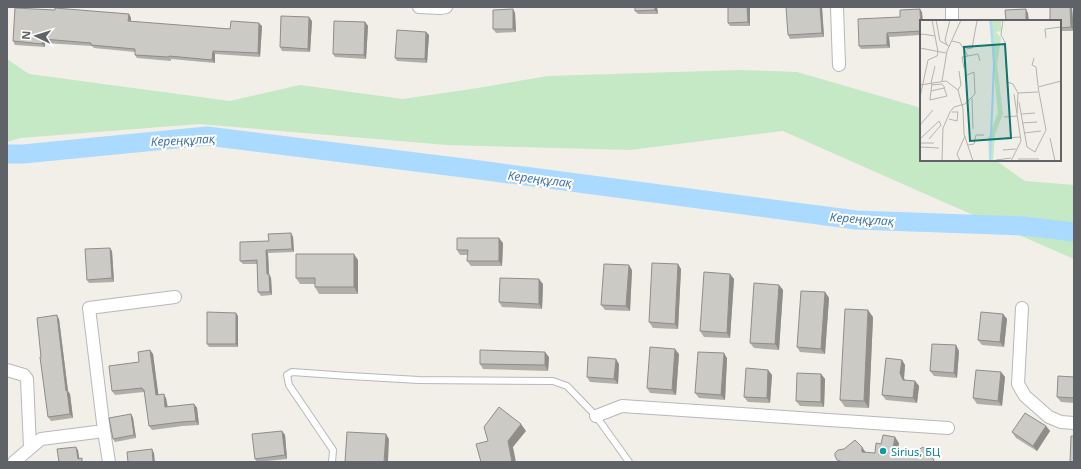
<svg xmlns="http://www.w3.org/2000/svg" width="1081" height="469" font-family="'Noto Sans',sans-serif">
<rect width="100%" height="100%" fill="#f1efe8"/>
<!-- green -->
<path fill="#c5e8c5" d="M7,59L29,74L230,101L300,85L403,99L478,88L548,76L739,70L797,72L918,107L921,109V160H995L1025,181L1074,185V259L923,193L783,131L630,150L447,145L199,124L20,138L7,142Z"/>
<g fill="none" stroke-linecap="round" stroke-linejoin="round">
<!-- river -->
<path stroke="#aadaff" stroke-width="19" d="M7,154H23L207,136L472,169L856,220L1024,226L1074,232"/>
<defs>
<path id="lane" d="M332,462L333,450L289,385L287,375L292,372L349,376L419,380L553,381L567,386L596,416L629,462"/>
<path id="street" d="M419,7L441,8L446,7
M837,7L839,65
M952,7V21
M1022,308L1018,384L1025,396L1049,417L1061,422L1074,423
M7,370L24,375L27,379L30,448
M596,416L622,406L948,428
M104,431L109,462
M14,462L41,439L104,431L89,308L175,297"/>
</defs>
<!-- lane casing -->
<use href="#lane" stroke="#b5b8bc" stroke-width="8"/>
<!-- street casing -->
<use href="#street" stroke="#b5b8bc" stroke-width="14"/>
<!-- lane -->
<use href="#lane" stroke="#fff" stroke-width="6"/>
<!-- street -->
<use href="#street" stroke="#fff" stroke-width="12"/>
</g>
<!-- wall -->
<path fill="#afaea9" d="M657,7L658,14H638L635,11Z
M728,7H750V26H730L728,23Z
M822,7L824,37L790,39L788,35Z
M1072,8L1074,31H1060V21Z
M513,9L515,13L516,32L496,33L493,29Z
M55,10L129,14L131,18V22L230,29L262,26L260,57L215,54V63L171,59V61L137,58L135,55V52L94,48L92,46L45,43V47L15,45L13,41Z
M922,12L921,21V35L889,37L890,48L861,49L859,46L900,17Z
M312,21L310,52L282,51L280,47Z
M365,22L368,26L366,59L335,57L333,54Z
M426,32L429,35L427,63L397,61L395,58Z
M291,233L293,237L294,252L268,253L269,274L271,278L272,295L261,296L258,292L257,264H243L240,261L269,241Z
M503,243L502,266H471L467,261L468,255H460L457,250Z
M112,251L114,282L89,283L87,280Z
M358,260V294H319L315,287V284H300L296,278Z
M678,264L681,269L678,329L653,328L649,322Z
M632,270L630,311L605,310L601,305Z
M730,274L734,279L730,338L704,337L700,331Z
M543,284L542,309L502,307L499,302Z
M779,285L783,290L779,350L754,348L750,343Z
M825,292L829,298L825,354L800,352L797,347Z
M1003,314L1007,319L1004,347L982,345L978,340Z
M238,316V347H209L207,344Z
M873,317L869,408L845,407L840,400Z
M59,319L68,391L70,394L73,418L51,421L48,417L41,357Z
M956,345L959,351L957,378L934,376L930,371Z
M150,350L153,354L158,395L166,398L168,407L194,404L197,408L199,425L184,426H183L152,430L149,426L145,393L144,392L115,395L112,391Z
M679,354L676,395L650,393L647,388Z
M549,357L548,371L483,369L480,364Z
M727,358L725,400L699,398L695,393Z
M902,360L905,365L904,378L905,380L915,381L919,386L917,403L886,400L882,395Z
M619,364L618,384L590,382L587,377Z
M768,370L772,375L770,403L748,402L744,397Z
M1001,372L1005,377L1002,406L977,404L973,398Z
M821,374L825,379L824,407L800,406L796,401Z
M1074,377V403L1061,402L1057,397Z
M131,414L133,418L136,438L115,442L113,439Z
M1046,426L1050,431L1037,451L1016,438L1012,432Z
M282,431L285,435L287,459L257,462L255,459Z"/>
<!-- shaded-wall -->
<path fill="#8f8d8a" d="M655,7H657L658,14L655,10Z
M747,7H750V26L748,22Z
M820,7H822L824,37L822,33Z
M1070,7H1072V8L1074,31L1071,27Z
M513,9L515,13L516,32L513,29Z
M920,9L922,12L923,21H921V32Z
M1026,9L1028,13L1029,21H1026Z
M129,14L131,18L130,25L128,21Z
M309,17L312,21L310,52L308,49Z
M365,22L368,26L366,59L364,55Z
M259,23L262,26L260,57L258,53Z
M426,32L429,35L427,63L425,59Z
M887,33L889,37L890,48L887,45Z
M43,39L45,43V47L42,44Z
M213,51L215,54V63L212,60Z
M291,233L293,237L294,252L292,249Z
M499,238L503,243L502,266L499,261Z
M110,248L112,251L114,282L112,278Z
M266,250L268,253L269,274L271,278L272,295L270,292L267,274Z
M354,254L358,260V294L354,287Z
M678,264L681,269L678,329L675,324Z
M629,265L632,270L630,311L626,306Z
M730,274L734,279L730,338L727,333Z
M539,279L543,284L542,309L539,304Z
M779,285L783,290L779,350L775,344Z
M825,292L829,298L825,354L821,349Z
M868,310L873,317L869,408L864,401Z
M236,313L238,316V347L236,344Z
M1003,314L1007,319L1004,347L1000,342Z
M57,315L59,319L68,391L70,394L73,418L70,414L66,391Z
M956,345L959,351L957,378L954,373Z
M675,349L679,354L676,395L672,390Z
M150,350L153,354L159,399L156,395Z
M545,352L549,357L548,371L545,365Z
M724,353L727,358L725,400L721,395Z
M616,359L619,364L618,384L614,379Z
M902,360L905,365L904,378L907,385L903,380L900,373Z
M768,370L772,375L770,403L767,398Z
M1001,372L1005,377L1002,406L998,401Z
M821,374L825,379L824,407L821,402Z
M915,381L919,386L917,403L913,398Z
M164,394L166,398L168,411L165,407Z
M194,404L197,408L199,425L196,421Z
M131,414L133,418L136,438L134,435Z
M521,424L526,431L513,447L516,462H512L508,441Z
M1046,426L1050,431L1037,451L1033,446Z
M282,431L285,435L287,459L285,455Z
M386,434L389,439L388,462H384Z
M895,437L899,443L898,455L893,448Z
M76,447L78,450L80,462L78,459Z
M862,447L867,454L862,452Z
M152,449L154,453L155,462H153Z"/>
<!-- building -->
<path fill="#cccac5" stroke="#8f8d8a" d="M635,7H655V10L635,11Z
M728,7H747L748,22L728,23Z
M786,7H820L822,33L788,35Z
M1050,7H1070L1071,27L1060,28V21H1050Z
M15,8L55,10V8L129,14L128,21L230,29L231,21L259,23L258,53L213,51L212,60L169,56L168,57L135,55V49L91,45V43L43,39L42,44L13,41Z
M513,9V29H493V10Z
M920,9L921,31L887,33V45L859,46L858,19L900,17V10Z
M1026,9V21H1006L1005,10Z
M281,16L309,17L308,49L280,47Z
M334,21L365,22L364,55L333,54Z
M397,30L426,32L425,59L395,58Z
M291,233L292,249L266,250L267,274H269L270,292H258L257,260L240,261V242L269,241L268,234Z
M457,238H499V261H467L468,250H457Z
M110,248L112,278L87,280L85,249Z
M296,254H354V287H315V278H296Z
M652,263L678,264L675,324L649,322Z
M604,264L629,265L626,306L601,305Z
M704,272L730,274L727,333L700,331Z
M500,278L539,279V304L499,302Z
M754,283L779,285L775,344L750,343Z
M801,291L825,292L821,349L797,347Z
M845,309L868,310L864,401L840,400Z
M207,312L236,313V344H207Z
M981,312L1003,314L1000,342L978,340Z
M57,315L66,391L67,390L70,414L48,417L40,357H41L37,318Z
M932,344L956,345L954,373L930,371Z
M650,347L675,349L672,390L647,388Z
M150,350L156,395L164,394L165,407L194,404L196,421L181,422L149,426L144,390H143L142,388L112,391L109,366L139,362L138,352Z
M480,350L545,352V365L480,364Z
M698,352L724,353L721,395L695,393Z
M588,357L616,359L614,379L587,377Z
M886,358L902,360L900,373L903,380L915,381L913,398L882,395Z
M746,368L768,370L767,398L744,397Z
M976,370L1001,372L998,401L973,398Z
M797,373L821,374V402L796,401Z
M1058,376L1074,377V398L1057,397Z
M499,407L521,424L508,441L512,462H481L476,444L488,441L484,427Z
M1025,413L1046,426L1033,446L1012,432Z
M131,414L134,435L113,439L109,418Z
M282,431L285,455L255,459L252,434Z
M347,432L386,434L384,462H345Z
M883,435L895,437L893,448L917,451L923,447L934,460L933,462H843L837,460L835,456V453L838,450L844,449L855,440L862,447V452L875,453L876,443L881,444Z
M1071,436H1074V462H1070Z
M76,447L78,459L82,458V462H59L57,449Z
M152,449L153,462H128L127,452Z"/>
<!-- markers -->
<circle fill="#0f9aa8" stroke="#fff" stroke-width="1.5" cx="883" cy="451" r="4"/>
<g text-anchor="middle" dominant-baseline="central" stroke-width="4" stroke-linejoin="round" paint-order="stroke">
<!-- culture labels -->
<g font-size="11" fill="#0d838f" stroke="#fff" text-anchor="start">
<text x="891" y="451">Sirius, БЦ</text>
</g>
<!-- water labels -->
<g font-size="12" font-style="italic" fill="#4174aa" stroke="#fff">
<text transform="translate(183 140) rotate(-3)">Кереңқұлақ</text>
<text transform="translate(540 179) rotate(7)">Кереңқұлақ</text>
<text transform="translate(862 219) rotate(4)">Кереңқұлақ</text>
</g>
</g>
<!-- overview -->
<g transform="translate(920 20)">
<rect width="141" height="141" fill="#f1efe8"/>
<path d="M69,0H81V11L76,12L81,18L77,45L83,94L75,114L73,141L69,137L68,119L78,93Z" fill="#c5e8c5"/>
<path fill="none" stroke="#aadaff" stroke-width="2" d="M70,141L74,43L71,0"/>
<path fill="none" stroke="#b3b3b1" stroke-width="1" d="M16,0L20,21L29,26M83,0L81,15L85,22L87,62L93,64L98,73L97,93M0,16L2,14L15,16M126,18L125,9L141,7M32,21L40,23L48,36L58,34L60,41M27,25L25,20L30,0M0,28L26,33M46,29L52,28L57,1M114,38L112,45L116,47L118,66M44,48L42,37L48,36M22,61L27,31L41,0M11,63L15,46M0,65L26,61L38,70L43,89L44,114L53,141M11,65L22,64L25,68M38,70L41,65L39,51M11,71L24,68L27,76L10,80V79L12,63M98,73L118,72M0,77L8,40L17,36L18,32L12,0M52,78L53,109M99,82L107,127L115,132M101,94L115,93M84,97L97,96M29,99L37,101L38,92H32M102,103L117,102M0,105L13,90M104,113L121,111M86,118L100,117M130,118L135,141M0,119L19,101M9,119L21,105L19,101M0,123H14M48,125L54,124L56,115H64M0,127L19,128M83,130L96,129M115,132L126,110L118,67L141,61M98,139H119M76,140L91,138M22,141L23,108L30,92L34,87L45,84L55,74L54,52L45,56M40,141L37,134L45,116M91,141L101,121L94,74"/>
<path fill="#0f766e" fill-opacity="0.15" stroke="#0f766e" stroke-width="2" d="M85,24L91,118L50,121L44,27Z"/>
<rect width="141" height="141" fill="none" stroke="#5f6368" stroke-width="2"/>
</g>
<!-- border -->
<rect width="1081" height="469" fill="none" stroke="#5f6368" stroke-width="16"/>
<!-- north arrow -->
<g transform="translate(36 36) rotate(274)" stroke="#ffffff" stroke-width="3" paint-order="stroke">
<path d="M0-3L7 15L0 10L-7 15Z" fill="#5f6368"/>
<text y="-6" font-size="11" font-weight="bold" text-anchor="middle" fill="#5f6368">N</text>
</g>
</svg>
